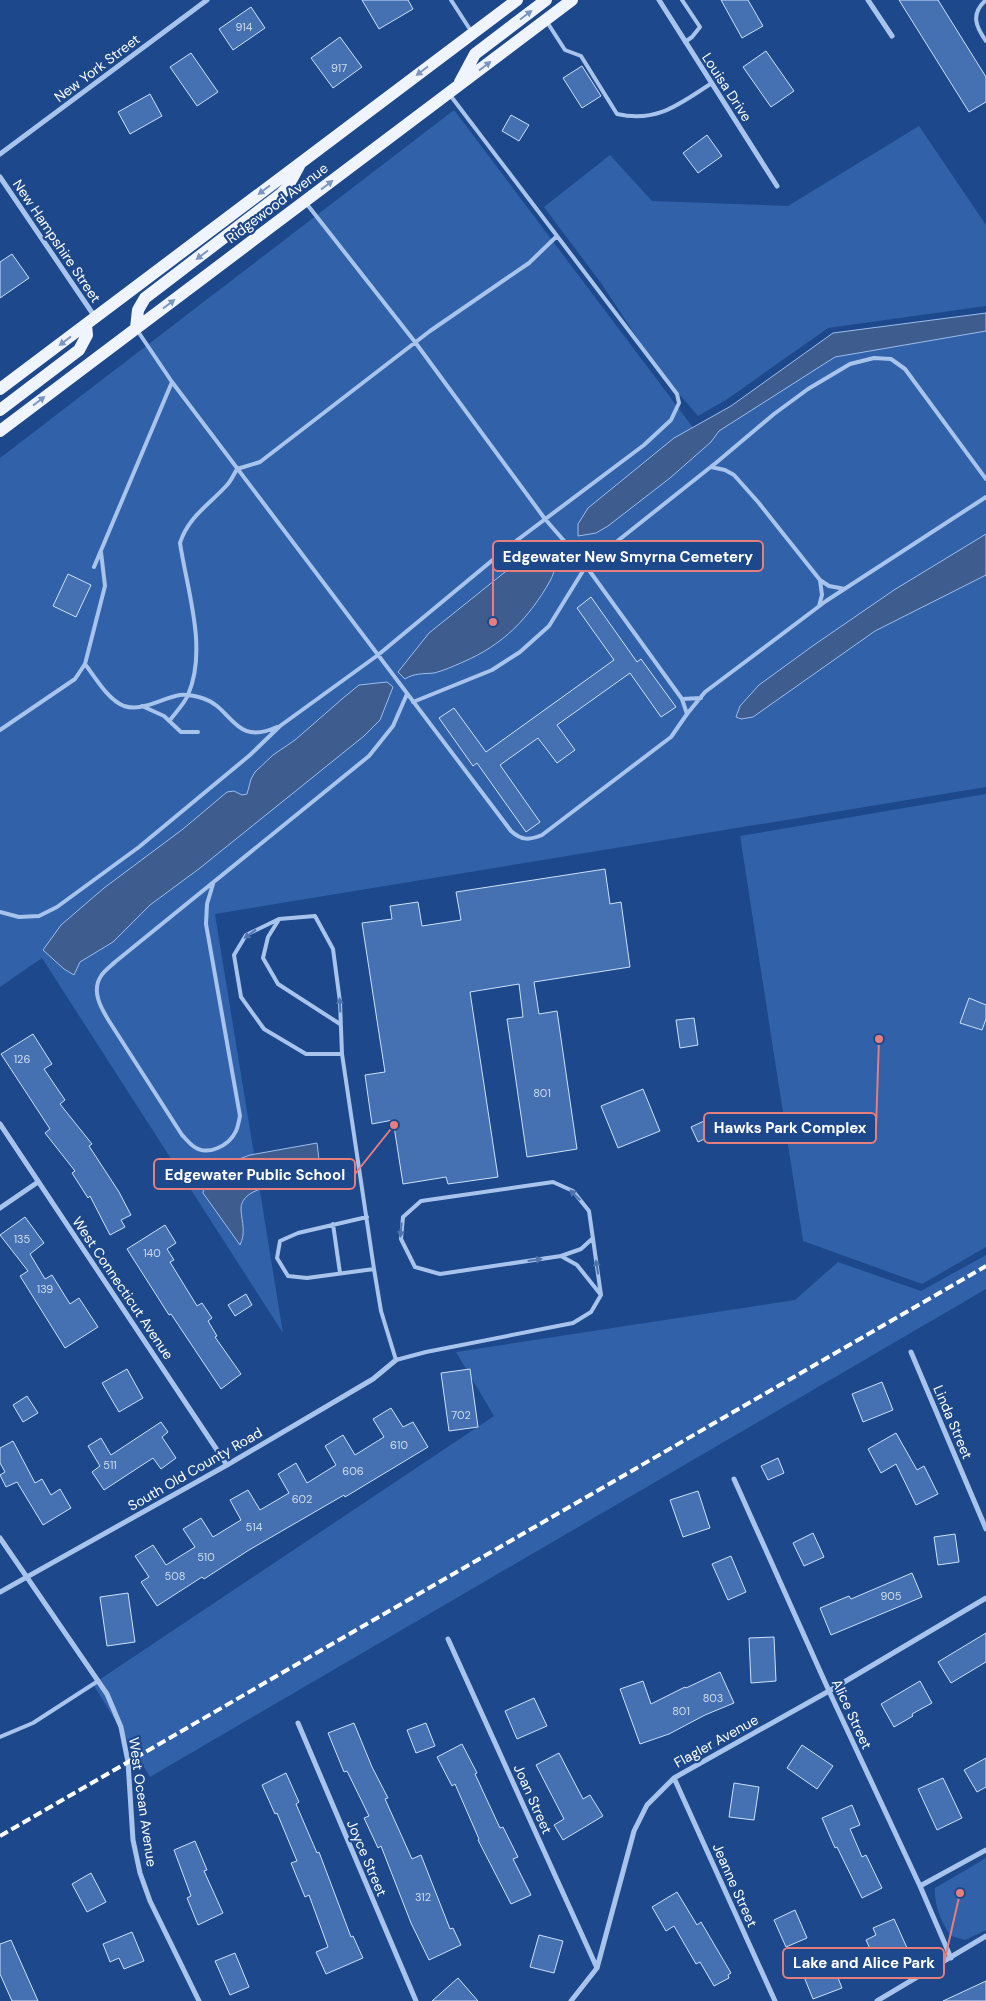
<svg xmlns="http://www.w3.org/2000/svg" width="986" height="2001" font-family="'DM Sans',sans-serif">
<rect width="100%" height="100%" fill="#1d488b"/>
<!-- green -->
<path fill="#3061a9" d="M454,110L707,446L719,431L835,357L986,331V787L215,914L283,1333L42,958L0,987V458Z
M919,126L986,225V306L828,328L726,400L698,416L657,368L601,283L544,207L610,155L652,201L788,206Z
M986,794V1247L922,1284L803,1241L740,836Z
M986,1255V1289L150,1777L93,1684L494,1416L456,1352L795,1300L838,1262L921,1291Z
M986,1858V1930L965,1940L951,1936C941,1922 934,1905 935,1888Z"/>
<!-- water -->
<path fill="#3e5c8e" stroke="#9cbeee" d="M986,313V331L835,357L719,431L711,442L670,478L608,526L596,533L578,536V524L588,508L674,438L731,406L833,333Z
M986,534V575L875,631L753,717L741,719L736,717L740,706L759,685L814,645L894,590Z
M558,547L562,553C556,561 555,572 550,581C529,618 503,645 463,662C454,666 443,671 434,673C423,674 414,673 405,679L398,672L429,633L505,572L526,557Z
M387,682L393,687L380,720L364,736L200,868L150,905L113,942L80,962L74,975L64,969L43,950L61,925L104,888L183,829L227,792L234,791L242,795L247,794L251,779L255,772L273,755L295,740L342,699L359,685Z
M317,1143L320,1168L312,1181C294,1183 239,1184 241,1210C242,1223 246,1233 240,1245L203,1193L207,1171L250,1155Z"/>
<!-- building -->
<path fill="#4571b3" stroke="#cee0f9" d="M362,0H408L413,9L379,29Z
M721,0H748L763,26L742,38Z
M899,0H938L986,77V102L969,112Z
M251,7L265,28L233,50L219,29Z
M340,37L362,67L333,88L311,58Z
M766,51L794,91L771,107L743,67Z
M191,53L218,92L197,106L170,67Z
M582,66L601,96L582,108L563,78Z
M150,94L162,116L130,134L118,112Z
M511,115L529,125L519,141L502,131Z
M707,135L722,156L698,173L683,153Z
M12,254L29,278L0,298V262Z
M68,574L91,585L76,617L53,606Z
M591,597L637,662L641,659L676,707L661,717L630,673L557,725L575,750L557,763L538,738L500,765L540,822L526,832L477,763L473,766L439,718L454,708L486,752L614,660L577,608Z
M605,869L610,904L621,902L630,967L534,982L539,1014L557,1011L577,1149L527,1157L507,1019L523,1017L519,984L470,992L498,1177L448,1184L446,1177L403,1184L393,1120L372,1124L365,1075L385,1072L362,923L392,919L390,906L418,902L422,926L461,920L456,892Z
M969,998L986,1005V1019L982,1030L960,1023Z
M694,1018L698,1045L680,1048L676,1020Z
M33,1034L52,1064L44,1069L65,1100L60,1104L92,1144L89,1146L119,1192L131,1215L121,1220L125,1227L110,1235L90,1196L88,1198L72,1173L75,1171L45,1133L50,1129L1,1054Z
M643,1089L660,1131L618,1148L601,1106Z
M717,1115L724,1130L698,1142L691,1127Z
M25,1217L44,1243L30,1254L45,1279L52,1275L70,1304L79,1298L98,1327L65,1348L20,1276L28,1271L0,1235Z
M165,1225L176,1243L167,1249L174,1260L170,1262L197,1306L202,1303L212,1318L208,1321L217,1336L215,1337L241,1374L221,1389L171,1314L169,1315L127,1249Z
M246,1294L252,1305L235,1316L228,1305Z
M127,1369L143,1398L119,1412L102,1383Z
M470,1369L478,1427L449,1431L441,1373Z
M882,1382L893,1410L863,1422L852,1394Z
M27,1396L38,1413L23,1422L13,1405Z
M391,1408L403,1427L413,1422L428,1447L345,1497L344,1495L249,1550L204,1579L202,1577L157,1606L141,1582L149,1577L135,1556L153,1545L166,1565L195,1547L183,1529L201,1518L213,1537L241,1520L230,1500L248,1490L260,1510L289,1493L278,1474L296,1463L307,1483L336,1465L325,1446L343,1435L355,1455L384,1437L373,1419Z
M161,1422L168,1432L162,1437L176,1458L161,1469L153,1458L104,1490L92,1472L100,1466L88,1446L101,1438L111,1455Z
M896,1433L917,1470L924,1466L938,1494L916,1505L896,1464L881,1473L868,1449Z
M13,1441L35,1483L42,1479L51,1495L60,1489L71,1508L43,1525L17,1482L6,1487L0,1475L5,1472L0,1463V1448Z
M778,1458L784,1473L768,1480L761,1466Z
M698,1491L710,1528L683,1537L670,1500Z
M813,1533L824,1557L804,1566L793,1543Z
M955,1534L959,1562L938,1565L934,1537Z
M731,1556L746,1592L728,1600L712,1564Z
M912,1573L922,1597L831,1635L820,1608L849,1596L851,1599Z
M128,1593L135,1642L107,1646L100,1597Z
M986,1633V1662L951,1683L938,1662Z
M774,1637L776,1681L751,1683L749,1638Z
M720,1672L734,1703L705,1715L669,1734L640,1744L620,1689L643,1681L651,1704L685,1687L686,1688Z
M920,1681L932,1703L912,1714L913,1716L894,1727L881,1704Z
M534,1698L547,1726L517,1739L505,1711Z
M354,1723L372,1767L388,1798L385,1799L412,1859L421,1855L450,1929L453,1928L461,1945L429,1960L411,1923L381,1846L378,1848L364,1818L369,1816L347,1771L344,1772L328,1733Z
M426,1723L435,1746L416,1753L407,1730Z
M462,1744L477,1773L475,1774L500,1828L503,1827L518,1857L513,1859L531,1895L511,1904L478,1840L479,1839L455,1784L452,1786L437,1757Z
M802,1745L833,1766L817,1789L787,1768Z
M559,1753L583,1799L590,1795L603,1816L563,1840L554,1825L564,1819L536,1765Z
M986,1758V1787L977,1792L964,1770Z
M286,1773L299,1802L296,1804L317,1853L319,1852L351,1937L353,1936L363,1958L326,1974L316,1952L328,1947L309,1895L305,1897L291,1863L297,1861L277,1813L275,1814L262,1785Z
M943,1778L962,1818L937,1830L918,1789Z
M734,1783L759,1787L754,1820L729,1817Z
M852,1805L860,1825L850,1829L862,1857L866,1855L882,1888L862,1898L837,1847L835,1848L822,1818Z
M195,1841L207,1870L204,1871L223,1913L198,1925L187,1898L191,1896L174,1850Z
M91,1873L106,1902L87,1912L72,1884Z
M677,1892L697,1925L701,1922L731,1973L728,1975L729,1978L714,1986L700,1962L696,1964L674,1926L666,1931L652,1907Z
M795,1910L807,1938L786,1947L774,1920Z
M894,1919L908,1950L877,1964L866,1940L876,1935L873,1928Z
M132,1932L144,1961L124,1969L119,1958L110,1962L103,1944Z
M539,1935L563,1941L554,1973L530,1967Z
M11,1940L38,2001H12L0,1974V1944Z
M235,1953L249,1987L230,1995L215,1961Z
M829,1955L842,1988L813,1999L800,1967Z
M458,1978L478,2001H432Z
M986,1981V2001H943Z"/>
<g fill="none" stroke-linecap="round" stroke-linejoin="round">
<!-- service -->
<path stroke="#a9c4ec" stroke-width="4" d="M451,0L471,31
M682,0L700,27L692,37L685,42
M986,0C970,14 976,27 986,41
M547,22L565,50L581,56L617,114C658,123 679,104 712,83
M306,203L415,342L545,519L586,566L682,699L687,714
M137,330L172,382L511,831C522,841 530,840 542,835L671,737L687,714L705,692L826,601L986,497
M711,467L725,470L734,475L758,502L820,580L829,586L845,589
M94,567L172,382
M819,606L822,595L820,580
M85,664C95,677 108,700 124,706C142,712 162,698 180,695C187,694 195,696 202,698C233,707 233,747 277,727
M682,699L701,698
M413,702L492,670L520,652L549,626L586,566L717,462L774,414L808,389L850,364L874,358L891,359L905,369L986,479
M142,706L164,716L181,732H198
M170,720C176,712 184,704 188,695C208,649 187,590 180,543C188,517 209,505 227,485C231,481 234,474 237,469L260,462L430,331L529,263L557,236
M0,730L75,679L85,664L105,586L101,552
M213,884L207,904L206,924L240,1116C239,1120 238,1127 236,1131C229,1146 207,1157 193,1146C189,1143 185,1138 182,1135L109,1021C101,1008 91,991 101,976C104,971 111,966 115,962L369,756L393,726L407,694
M0,912L19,917L39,916L57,907L139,847L250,755L280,726L378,655L512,544L644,445L671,420L679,403L677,394L450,95
M278,921L268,937L263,958L278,984L340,1024
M342,1054H306L264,1029L241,997L234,955L246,935L279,919L315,916L333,949L340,1002L342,1054L374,1269L381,1311L396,1360L426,1352L573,1323L591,1312L601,1295L589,1211L573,1191L553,1182L421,1201L403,1217L401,1239L415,1267L440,1274L561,1256L577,1265L601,1295
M367,1217L298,1233L280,1241L277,1258L288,1276L307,1278L374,1269
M333,1224L340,1273
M561,1256L581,1249L593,1238
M0,1737L33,1723L98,1681"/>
<!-- minor -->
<path stroke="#a9c4ec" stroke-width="5" d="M659,0L777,186
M868,0L892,36
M0,154L207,0
M0,177L95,317
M0,1124L227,1465
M0,1208L38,1182
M911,1352L986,1529
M734,1479L829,1691L920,1886L951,1958
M0,1538L107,1694L121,1727L128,1762L133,1840L140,1873L150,1901L199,2001
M0,1592L227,1465L373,1379L396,1360
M448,1639L597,1968
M298,1723L416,2001
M674,1778L775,2001
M920,1886L986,1850
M571,2001L597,1968L634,1831L647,1805L674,1778L829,1691L986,1598
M877,2001L986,1936"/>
<!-- primary -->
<path stroke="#eff4ff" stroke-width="12" d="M460,82L475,54L546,0
M136,328L138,310L145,298L281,194L287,188L299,166
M0,389L517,0
M0,410L79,350L87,335L86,325
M0,431L572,0"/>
<!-- rail -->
<path stroke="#fff" stroke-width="4" stroke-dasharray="9 4" stroke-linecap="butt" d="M0,1836L986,1266"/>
</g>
<!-- one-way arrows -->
<defs><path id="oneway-solid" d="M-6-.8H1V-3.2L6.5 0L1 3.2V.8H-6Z" transform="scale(1.25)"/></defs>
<g fill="#7b95bf">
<use href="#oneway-solid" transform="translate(526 15) rotate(-37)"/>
<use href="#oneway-solid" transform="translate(485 66) rotate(-37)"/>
<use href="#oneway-solid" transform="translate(422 71) rotate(143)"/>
<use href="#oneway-solid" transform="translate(327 185) rotate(-37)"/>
<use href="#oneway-solid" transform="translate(264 190) rotate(143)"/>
<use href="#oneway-solid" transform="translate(202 255) rotate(143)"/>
<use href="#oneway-solid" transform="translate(169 304) rotate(-37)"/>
<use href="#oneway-solid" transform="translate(65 341) rotate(143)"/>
<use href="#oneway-solid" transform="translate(39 401) rotate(-37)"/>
</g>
<g fill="#4e73ad">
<use href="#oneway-solid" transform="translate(250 934) rotate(144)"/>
<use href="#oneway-solid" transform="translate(340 1005) rotate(-93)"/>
<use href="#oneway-solid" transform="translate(575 1195) rotate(-135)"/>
<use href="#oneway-solid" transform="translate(401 1230) rotate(94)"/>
<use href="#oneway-solid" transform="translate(535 1260) rotate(-8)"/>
<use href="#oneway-solid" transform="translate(597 1267) rotate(-99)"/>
</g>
<g text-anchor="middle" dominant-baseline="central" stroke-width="4.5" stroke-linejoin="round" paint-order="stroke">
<!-- number labels -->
<g font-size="11" fill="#d0dcec">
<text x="244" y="27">914</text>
<text x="339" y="68">917</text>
<text x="22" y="1059">126</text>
<text x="542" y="1093">801</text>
<text x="22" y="1239">135</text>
<text x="152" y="1253">140</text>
<text x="45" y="1289">139</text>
<text x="461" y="1415">702</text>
<text x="399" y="1445">610</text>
<text x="110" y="1465">511</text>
<text x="353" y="1471">606</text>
<text x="302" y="1499">602</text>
<text x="254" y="1527">514</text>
<text x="206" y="1557">510</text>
<text x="175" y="1576">508</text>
<text x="891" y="1596">905</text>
<text x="713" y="1698">803</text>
<text x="681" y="1711">801</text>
<text x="423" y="1897">312</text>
</g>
<!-- street labels -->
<g font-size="14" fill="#fff" stroke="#1d488b">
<text transform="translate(97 68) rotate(-37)">New York Street</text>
<text transform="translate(727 87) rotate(57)">Louisa Drive</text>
<text transform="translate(277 203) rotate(-37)">Ridgewood Avenue</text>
<text transform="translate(57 241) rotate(56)">New Hampshire Street</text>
<text transform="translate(123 1288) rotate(56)">West Connecticut Avenue</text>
<text transform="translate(953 1422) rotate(67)">Linda Street</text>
<text transform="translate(195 1469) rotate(-30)">South Old County Road</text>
<text transform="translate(852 1714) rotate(65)">Alice Street</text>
<text transform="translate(716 1741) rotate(-29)">Flagler Avenue</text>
<text transform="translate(533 1799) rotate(66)">Joan Street</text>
<text transform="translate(143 1802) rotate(82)">West Ocean Avenue</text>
<text transform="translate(367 1858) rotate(67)">Joyce Street</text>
<text transform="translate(735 1885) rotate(66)">Jeanne Street</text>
</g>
</g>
<!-- callouts -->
<path fill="none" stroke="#e67e7e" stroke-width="2" d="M493 622L493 556M879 1039L876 1128M394 1125L355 1174M960 1893L944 1963"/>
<g fill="#e67e7e" stroke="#1d488b" stroke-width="2">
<circle cx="493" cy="622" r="5"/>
<circle cx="879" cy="1039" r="5"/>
<circle cx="394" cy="1125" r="5"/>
<circle cx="960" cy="1893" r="5"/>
</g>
<g fill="#1d488b" stroke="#e67e7e" stroke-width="2">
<rect x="493" y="541" width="270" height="30" rx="5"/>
<rect x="704" y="1113" width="172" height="30" rx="5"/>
<rect x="154" y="1159" width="201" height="30" rx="5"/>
<rect x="783" y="1948" width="161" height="30" rx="5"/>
</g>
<g font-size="15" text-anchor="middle" font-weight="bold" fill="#fff">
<text x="628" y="562">Edgewater New Smyrna Cemetery</text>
<text x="790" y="1133">Hawks Park Complex</text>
<text x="255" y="1180">Edgewater Public School</text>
<text x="864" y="1968">Lake and Alice Park</text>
</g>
</svg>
